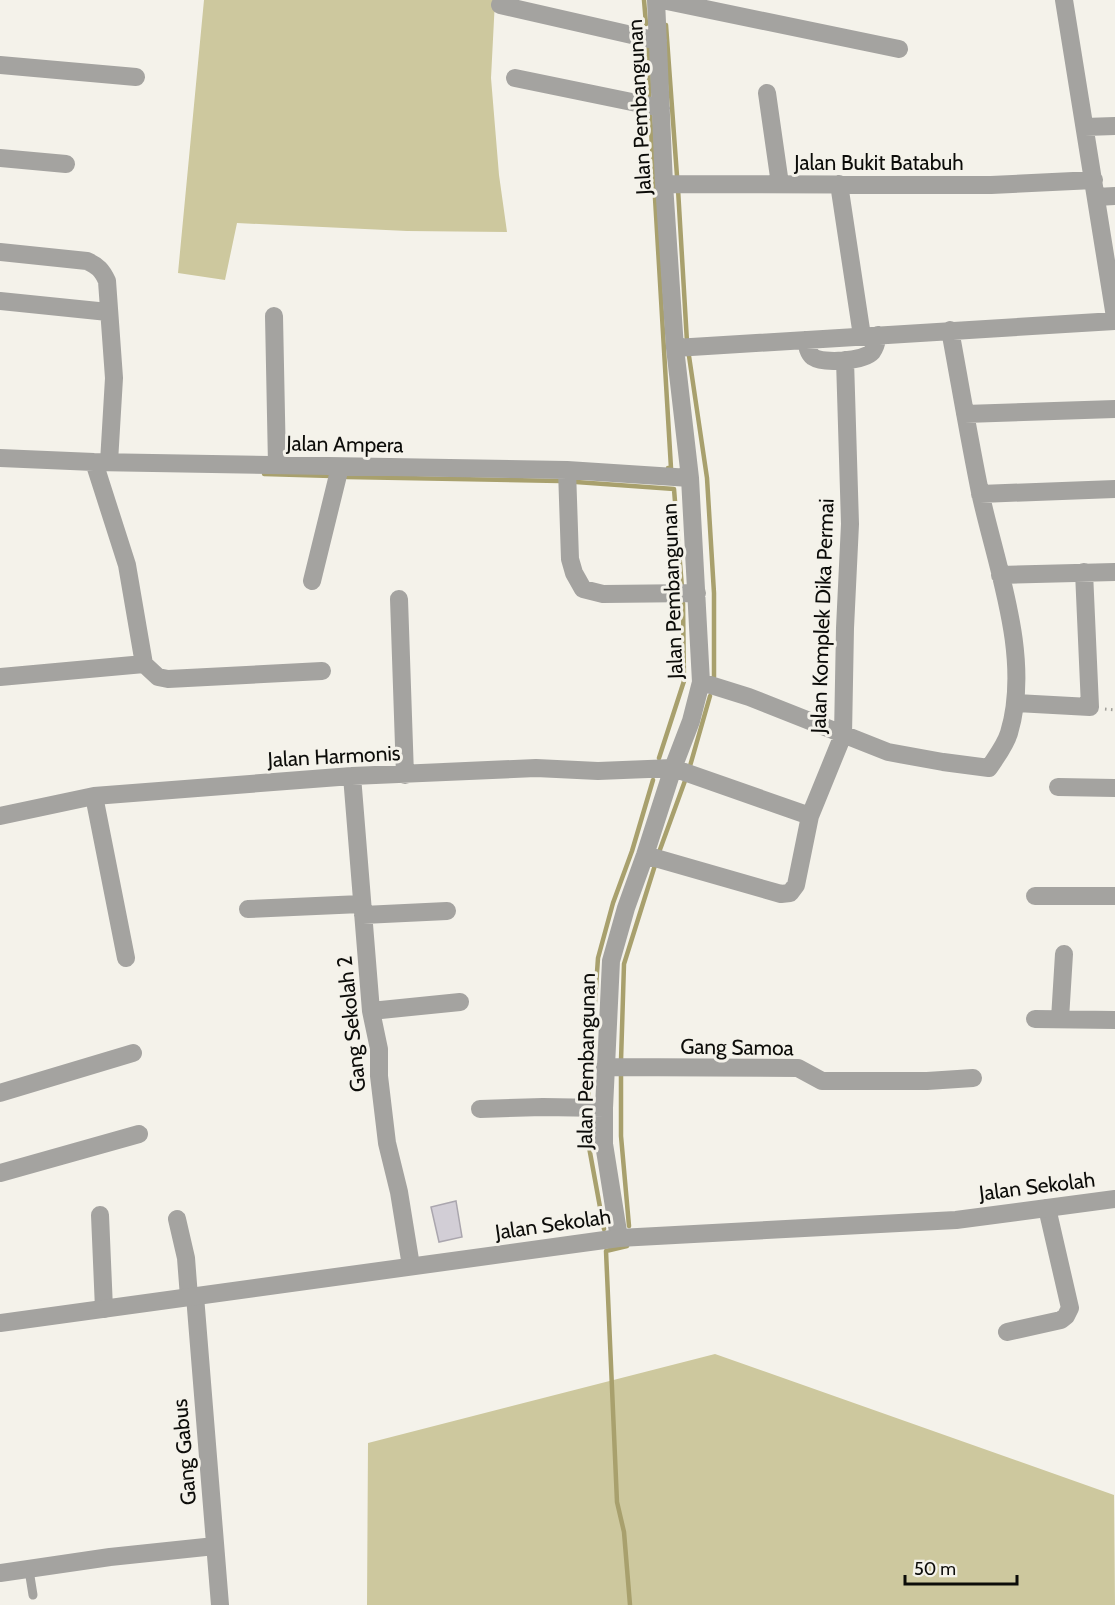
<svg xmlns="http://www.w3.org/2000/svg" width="1115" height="1605" font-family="Cabin,sans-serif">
<rect width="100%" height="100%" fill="#f4f2ea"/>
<!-- green -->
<path fill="#cdc89e" d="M204,0H495L491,78L499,175L507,232L407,231L237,223L225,280L178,273Z
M715,1354L1114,1495L1115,1605H367L368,1443Z"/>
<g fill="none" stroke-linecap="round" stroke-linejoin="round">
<!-- stream -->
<path stroke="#a8a06d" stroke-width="4.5" d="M644,0L646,24
M666,25L677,176
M648,48L649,96
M650,113L671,468H668
M678,189L687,342
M689,356L707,478L714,593V677
M264,474L332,476
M347,477L560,481
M576,482L674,489L682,588
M659,758L684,681L683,603
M690,766L710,696
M658,855L686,778
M621,1061L624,964L656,862
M621,1075V1136L629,1226
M588,1103L598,958L613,903L632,851L653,780
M587,1113L589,1147L604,1229
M627,1246L606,1251L617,1502L624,1532L630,1605"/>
</g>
<!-- building -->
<path fill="#d2ced6" stroke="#aaa6ae" stroke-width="1.5" d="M456,1201L462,1237L439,1242L431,1207Z"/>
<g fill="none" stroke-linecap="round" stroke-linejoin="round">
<!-- path -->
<path stroke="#9f9e98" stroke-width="3" stroke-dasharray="1.5 4.5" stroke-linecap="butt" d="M1105,709L1115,710"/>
<!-- service -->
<path stroke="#a4a3a0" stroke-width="9" d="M29,1570L33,1595"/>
<!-- minor -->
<path stroke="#a4a3a0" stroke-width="18" d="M662,0L899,49
M1064,0L1115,317
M500,5L658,41
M0,65L136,77
M515,78L661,108
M767,93L780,184
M1085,127L1115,126
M0,158L66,164
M664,184L991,185L1094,180
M839,184L862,336
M1096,197L1115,196
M0,252L87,261C98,266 102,270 107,281L114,378L109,462
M0,301L108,312
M274,316L277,465
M806,340C807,346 808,353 813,357C823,364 864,361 872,352C875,348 877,341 878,335
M675,348L1115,321
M965,414L1115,409
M0,458L94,462L567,470L690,478
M567,470L570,559L574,573L583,589L603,594L697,593
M980,494L1115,489
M1000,575L1115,572
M312,581L340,467
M399,599L405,775
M144,664L158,677L168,679L322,671
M0,677L144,664L127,565L94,462
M701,682L749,697L888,752L943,762L989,768C996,757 1005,746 1009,733C1032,657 996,566 980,492C969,438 960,384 950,330
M1016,703L1090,707L1084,572
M352,776L371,1011L379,1049V1076L387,1143L399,1192L411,1266
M1058,787L1115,788
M94,796L126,958
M0,816L94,796L352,776L536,768L598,771L673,768L810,816
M645,855L781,894L790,893L796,885L810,816L843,735L845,628L850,524L845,360
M1035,896H1115
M248,909L361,904
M363,915L447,911
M371,1011L460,1002
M1035,1019L1115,1020
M1060,1019L1064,954
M605,1067L798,1068L822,1081H927L973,1078
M0,1093L133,1053
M480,1109L543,1107L604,1108
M0,1173L139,1134
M100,1215L104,1309
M177,1219L186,1258L189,1297
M619,1238L604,1144V1108L611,961L626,908L645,855L673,768L691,721L701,682L690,478L675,348L664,184L656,0
M195,1296L220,1605
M1007,1332L1061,1320L1066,1316L1070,1308L1047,1208
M0,1573L110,1557L215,1546"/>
<!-- tertiary -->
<path stroke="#a4a3a0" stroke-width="18" d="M0,1323L619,1238L956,1220L1115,1199"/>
</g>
<g text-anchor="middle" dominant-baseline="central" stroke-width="6" stroke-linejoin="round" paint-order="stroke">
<!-- street labels -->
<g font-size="21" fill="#0c0c09" stroke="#f4f2ea">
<text transform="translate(639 107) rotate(-93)">Jalan Pembangunan</text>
<text x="879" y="162">Jalan Bukit Batabuh</text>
<text transform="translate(345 444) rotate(1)">Jalan Ampera</text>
<text transform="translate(672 591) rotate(-92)">Jalan Pembangunan</text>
<text transform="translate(822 616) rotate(-88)">Jalan Komplek Dika Permai</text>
<text transform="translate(334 756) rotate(-3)">Jalan Harmonis</text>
<text transform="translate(351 1024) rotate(-96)">Gang Sekolah 2</text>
<text transform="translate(737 1047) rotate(1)">Gang Samoa</text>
<text transform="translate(586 1061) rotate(-89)">Jalan Pembangunan</text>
<text transform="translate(1037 1186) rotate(-7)">Jalan Sekolah</text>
<text transform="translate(553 1224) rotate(-8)">Jalan Sekolah</text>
<text transform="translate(184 1452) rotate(-95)">Gang Gabus</text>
</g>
</g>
<!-- scale -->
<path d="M905 1575v9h112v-9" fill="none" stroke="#0c0c09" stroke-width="3"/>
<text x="914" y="1575" font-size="18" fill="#0c0c09" stroke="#f4f2ea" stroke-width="4.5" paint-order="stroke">50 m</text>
</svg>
